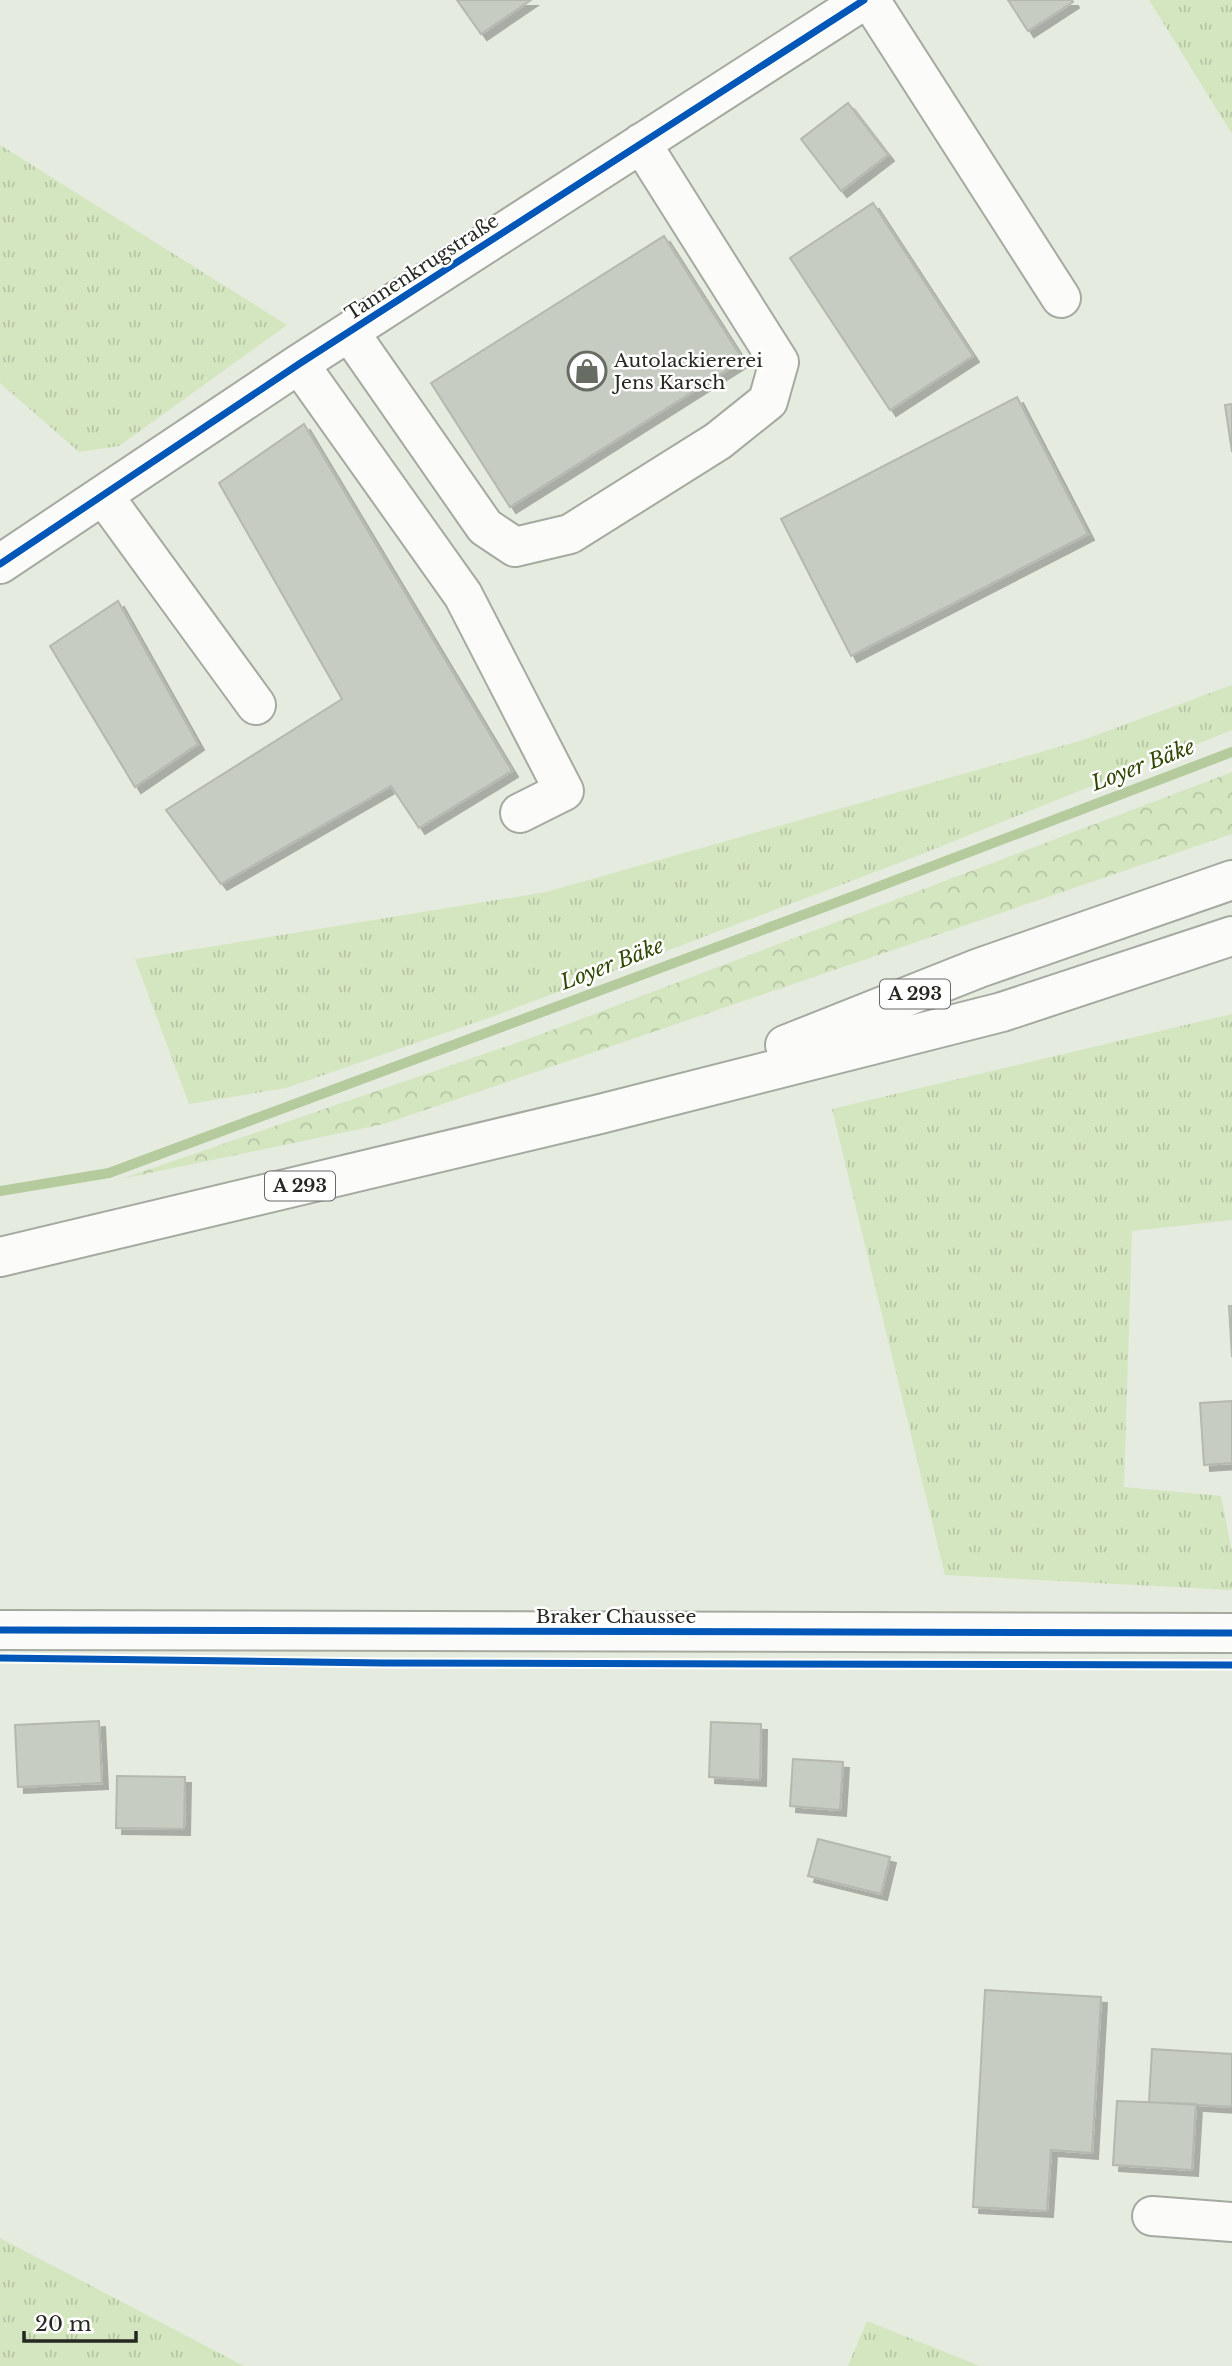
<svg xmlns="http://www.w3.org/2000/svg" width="1232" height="2366" font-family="'Libre Baskerville',serif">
<defs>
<pattern id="grass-tufts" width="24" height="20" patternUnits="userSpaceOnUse" patternTransform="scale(1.75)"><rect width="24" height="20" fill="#d4e6c0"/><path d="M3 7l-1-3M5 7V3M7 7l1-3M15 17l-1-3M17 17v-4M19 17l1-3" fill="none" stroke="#b6c5a5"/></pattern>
<pattern id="forest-crowns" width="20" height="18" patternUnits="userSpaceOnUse" patternTransform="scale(1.75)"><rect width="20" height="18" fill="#d4e6c0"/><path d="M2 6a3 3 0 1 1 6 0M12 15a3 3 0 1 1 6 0" fill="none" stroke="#b6c5a5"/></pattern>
<filter id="shadow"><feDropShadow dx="6" dy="6" stdDeviation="0" flood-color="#0004"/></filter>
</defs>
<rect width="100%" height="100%" fill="#e5ebdf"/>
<!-- grass -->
<path fill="url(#grass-tufts)" d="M1149,0H1232V134Z
M0,145L287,325L119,446L79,452L0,383Z
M1232,685V730L904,861L494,1016L286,1088L189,1104L135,959L546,892L1083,740Z
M1232,1014V1220L1132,1231L1124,1487L1221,1496L1232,1552V1590L945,1575L832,1109Z
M0,2238L244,2366H0Z
M867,2321L980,2366H848Z"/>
<!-- forest -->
<path fill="url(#forest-crowns)" d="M1232,772V834L384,1124L121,1179L539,1035Z"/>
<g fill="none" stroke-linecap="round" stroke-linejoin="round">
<!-- stream -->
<path stroke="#b5cb9d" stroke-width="10" d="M0,1191L109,1173L854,896L1232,752"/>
</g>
<!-- building -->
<path fill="#c7ccc2" stroke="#b4b8af" stroke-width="2" filter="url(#shadow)" d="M457,0H531L481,34Z
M1008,0H1072L1073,2L1028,31Z
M848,103L888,155L841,191L801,139Z
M873,203L973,356L890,410L790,258Z
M664,236L743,360L510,507L431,383Z
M1017,397L1088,534L851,656L781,519Z
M1232,404V452L1225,405Z
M304,424L512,771L419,828L391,786L221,884L166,810L342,699L219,483Z
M118,601L198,744L135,787L50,646Z
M1229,1306H1232V1357Z
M1232,1401V1463L1204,1465L1200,1403Z
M99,1721L102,1783L18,1787L15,1725Z
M711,1722L761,1724L760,1780L709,1777Z
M793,1759L843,1762L840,1810L790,1806Z
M117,1776L185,1777L184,1829L116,1828Z
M818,1839L890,1857L881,1894L808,1876Z
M985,1990L1101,1997L1092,2153L1051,2150L1047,2211L973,2207Z
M1152,2049L1232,2054V2107L1149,2102Z
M1117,2101L1196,2104L1192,2170L1113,2165Z"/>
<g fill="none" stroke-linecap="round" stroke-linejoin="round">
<defs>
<path id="minor" d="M870,0L1061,298
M350,333L485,527L515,547L570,534L718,441L768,401L779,362L641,143
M299,364L463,595L564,791L520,813
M103,495L256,705
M0,564L299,364L864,0
M0,1630L1232,1633
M1152,2216L1232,2222"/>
<path id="highway" d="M785,1045L979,968L1232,880
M0,1257L600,1114L1002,1012L1232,936"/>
</defs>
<!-- minor casing -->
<use href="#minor" stroke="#a5aaa0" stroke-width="42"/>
<!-- highway casing -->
<use href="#highway" stroke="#a5aaa0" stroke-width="42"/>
<!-- minor -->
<use href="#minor" stroke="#fbfcfa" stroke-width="38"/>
<!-- highway -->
<use href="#highway" stroke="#fbfcfa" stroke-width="38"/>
<defs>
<path id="cycleway" d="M0,564L299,364L864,0
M0,1630L1232,1633
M0,1658L383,1663L1232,1665"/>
</defs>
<!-- cycleway casing -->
<use href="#cycleway" stroke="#fff" stroke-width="11"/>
<!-- cycleway -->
<use href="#cycleway" stroke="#0057b8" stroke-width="7"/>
</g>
<!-- icons -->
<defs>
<symbol id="shop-ring" viewBox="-11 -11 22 22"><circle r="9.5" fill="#fff" stroke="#686d64" stroke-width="1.5"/><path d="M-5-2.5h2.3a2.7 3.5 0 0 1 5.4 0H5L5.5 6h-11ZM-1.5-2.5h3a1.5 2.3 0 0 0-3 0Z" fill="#686d64"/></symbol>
</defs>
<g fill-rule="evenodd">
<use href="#shop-ring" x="565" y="349" width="44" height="44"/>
</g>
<g text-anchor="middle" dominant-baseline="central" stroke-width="5" stroke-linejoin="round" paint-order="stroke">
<!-- shield labels -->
<g fill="#fff" stroke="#666964" stroke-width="2">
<rect x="880" y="979.5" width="70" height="29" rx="5"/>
<rect x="265" y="1171.5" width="70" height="29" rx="5"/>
</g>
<g font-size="18" font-weight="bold" fill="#252921">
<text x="915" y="994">A 293</text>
<text x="300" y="1186">A 293</text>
</g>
<!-- street labels -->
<g font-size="19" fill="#252921" stroke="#fff">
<text transform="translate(422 267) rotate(-33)">Tannenkrugstraße</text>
<text x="616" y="1616">Braker Chaussee</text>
</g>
<!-- poi labels -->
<g font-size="19" fill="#252921" stroke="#fff" text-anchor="start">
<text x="614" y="360">Autolackiererei<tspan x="614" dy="22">Jens Karsch</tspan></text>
</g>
<!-- water labels -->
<g font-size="21" font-style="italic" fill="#304803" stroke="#fff">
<text transform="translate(1143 765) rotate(-21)">Loyer Bäke</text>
<text transform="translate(612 964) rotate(-21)">Loyer Bäke</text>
</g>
</g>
<!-- scale -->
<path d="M24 2331v10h112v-10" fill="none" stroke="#252921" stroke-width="3.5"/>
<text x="35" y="2331" font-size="21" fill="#252921" stroke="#ffffff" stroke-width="5" paint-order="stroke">20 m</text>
</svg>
